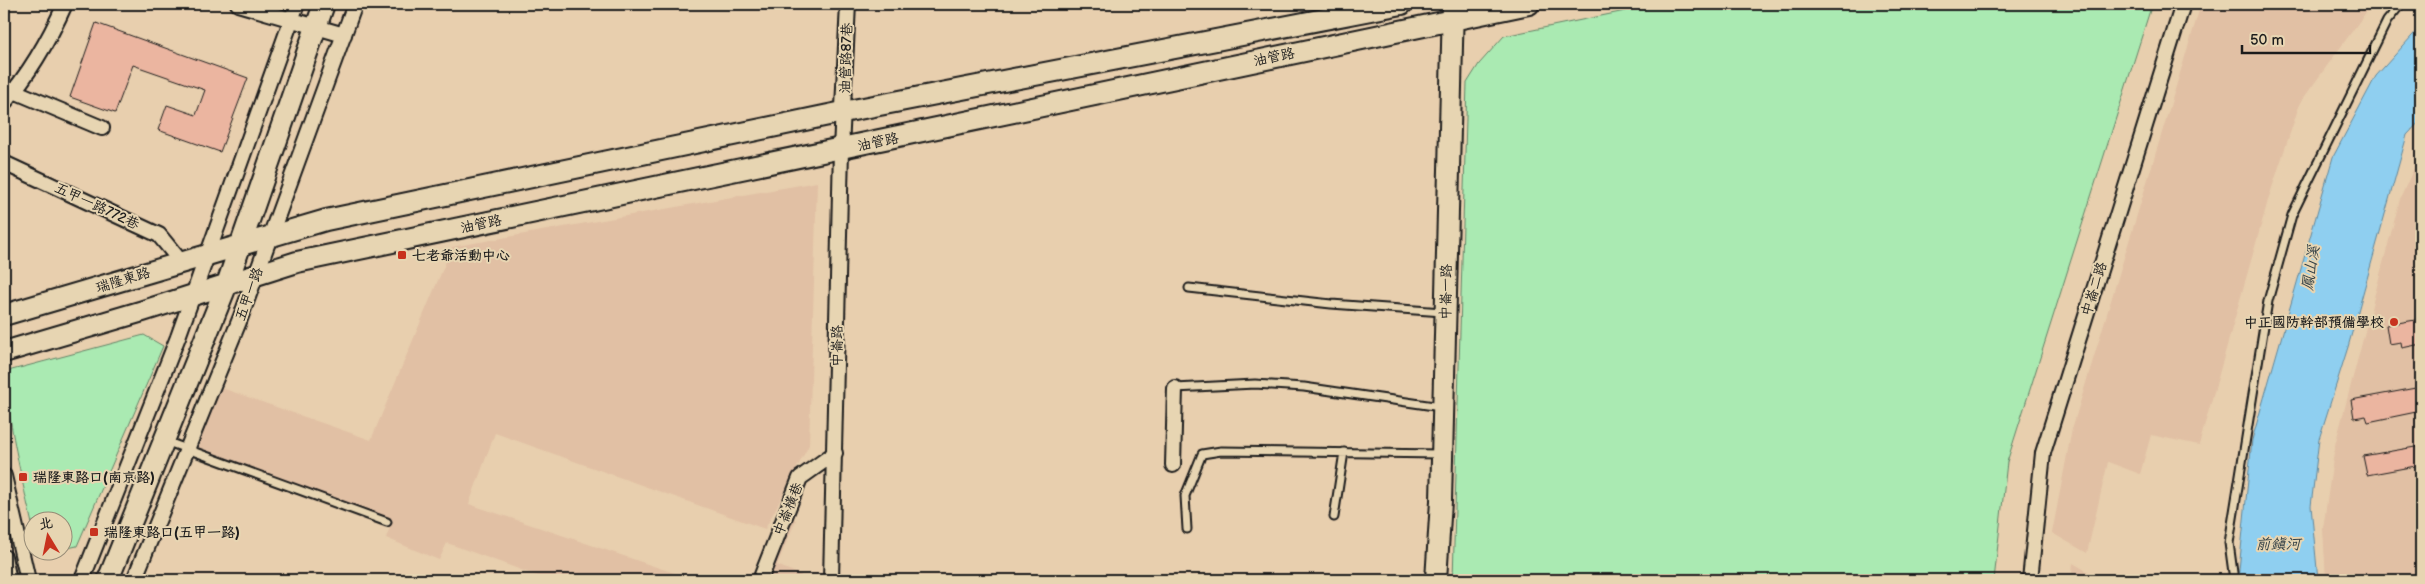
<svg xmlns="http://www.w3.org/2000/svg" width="2425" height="584" font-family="'Balsamiq Sans','LXGW WenKai TC',sans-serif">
<rect width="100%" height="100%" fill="#e8cfae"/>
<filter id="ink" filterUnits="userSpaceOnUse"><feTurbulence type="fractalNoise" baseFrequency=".02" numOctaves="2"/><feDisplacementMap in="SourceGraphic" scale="10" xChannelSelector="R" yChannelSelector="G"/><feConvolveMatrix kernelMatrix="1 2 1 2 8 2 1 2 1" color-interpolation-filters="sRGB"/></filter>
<g filter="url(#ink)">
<!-- built -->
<path fill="#e1c0a4" d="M2201,4H2372L2300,103L2269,197L2199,445L2151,435L2140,474L2108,462L2087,553L2052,533L2072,429Z
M2421,152V580H2326L2323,529L2335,445L2400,199Z
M817,182L809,445L765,529L495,433L469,504L695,580H549L447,543L439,560L386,538L391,524L191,454L216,386L371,440L452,247Z
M779,513L796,520L777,565L801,575V580H753Z
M2073,563L2102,580H2071Z"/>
<!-- green -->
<path fill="#aaeab2" stroke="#638367" d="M1659,4H2152L2007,462L1994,580H1453L1467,83L1479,64L1504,36Z
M144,335L163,346L77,546L63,549L62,522H32V524C26,497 0,390 8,371Z"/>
<!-- water -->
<path fill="#8fcff0" stroke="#61879b" d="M2421,26V120L2407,135L2348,347L2319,439L2311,506L2318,580H2238L2252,440L2333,157L2376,76Z"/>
<!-- building -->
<path fill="#ebb5a0" stroke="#1c1c1c" d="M96,23L248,78L220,152L158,130L167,105L196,115L205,90L133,65L115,113L70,97Z
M2421,319V344L2402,348L2401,342L2389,344L2386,325Z
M2421,387V411L2368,422L2366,416L2354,418L2351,400Z
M2421,446V465L2367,475L2363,456Z"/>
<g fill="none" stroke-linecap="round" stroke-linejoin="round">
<defs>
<path id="lane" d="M1189,288L1331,304L1443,312
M1175,388L1255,384L1304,387L1441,407
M165,441L387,522
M1334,517L1344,452
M1187,529L1185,496L1202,454L1221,451L1440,454
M2234,580L2229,543L2268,301L2292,215L2387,21L2401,4"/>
<path id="street" d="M238,4L344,35
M14,91L102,128
M4,103C30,73 49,40 65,4
M4,163L159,235L181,262
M1173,465L1175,388
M4,476L28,580
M4,557L9,580
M82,580L178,337L297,4
M134,580L240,319L355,4
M760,580L800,478L835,453
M831,580L841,149L848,4
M2030,580L2043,453L2183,4"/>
<path id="secondary" d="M4,315L326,220L843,112L1402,4
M4,352L143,311L297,262L1529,4
M108,580L227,284L324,4
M1436,580L1441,501L1453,4"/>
</defs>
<!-- lane casing -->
<use href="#lane" stroke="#1c1c1c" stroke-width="11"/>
<!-- street casing -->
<use href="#street" stroke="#1c1c1c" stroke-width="18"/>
<!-- secondary casing -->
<use href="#secondary" stroke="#1c1c1c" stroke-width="24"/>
<!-- lane -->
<use href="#lane" stroke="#e7d5b2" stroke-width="7"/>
<!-- street -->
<use href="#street" stroke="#e7d5b2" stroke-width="14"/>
<!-- secondary -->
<use href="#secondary" stroke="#e7d5b2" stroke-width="20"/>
</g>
</g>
<!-- markers -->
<g fill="#c8321e" stroke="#e7d5b2" stroke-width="2">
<rect x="397" y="250" width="10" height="10" rx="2.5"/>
<circle cx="2394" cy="322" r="5"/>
<rect x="18" y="472" width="10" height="10" rx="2.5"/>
<rect x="89" y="527" width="10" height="10" rx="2.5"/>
</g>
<g text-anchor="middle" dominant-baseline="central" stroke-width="4" stroke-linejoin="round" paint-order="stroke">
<!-- street labels -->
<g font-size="14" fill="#1c1c1c" stroke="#e7d5b2">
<text transform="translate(1274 57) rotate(-12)">油管路</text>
<text transform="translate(846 58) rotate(-88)">油管路87巷</text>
<text transform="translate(878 142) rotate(-12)">油管路</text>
<text transform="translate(97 206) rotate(25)">五甲一路772巷</text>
<text transform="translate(481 224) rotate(-12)">油管路</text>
<text transform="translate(123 280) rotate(-17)">瑞隆東路</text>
<text transform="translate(2094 289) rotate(-73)">中崙二路</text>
<text transform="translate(1446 292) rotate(-89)">中崙一路</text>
<text transform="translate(249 294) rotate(-70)">五甲一路</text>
<text transform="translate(837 346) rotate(-89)">中崙路</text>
<text transform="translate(788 509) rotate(-68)">中崙橫巷</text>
</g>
<!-- poi labels -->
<g font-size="14" font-weight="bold" fill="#1c1c1c" stroke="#e7d5b2" text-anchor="start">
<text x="412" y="255">七老爺活動中心</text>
<text x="2384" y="322" text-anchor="end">中正國防幹部預備學校</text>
<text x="33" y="477">瑞隆東路口(南京路)</text>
<text x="104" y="532">瑞隆東路口(五甲一路)</text>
</g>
<!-- water labels -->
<g font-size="15" font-style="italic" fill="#334046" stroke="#e7d5b2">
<text transform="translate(2311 268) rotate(-81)">鳳山溪</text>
<text x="2278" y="544">前鎮河</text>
</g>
</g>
<!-- margin -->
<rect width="2425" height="584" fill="none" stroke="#e7d5b2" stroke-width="20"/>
<rect x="10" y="10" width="2405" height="564" fill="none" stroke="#1c1c1c" stroke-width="2" filter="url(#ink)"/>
<!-- north arrow -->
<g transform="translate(48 536) rotate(350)"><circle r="24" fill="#e7d5b2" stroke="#968b76"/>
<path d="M0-4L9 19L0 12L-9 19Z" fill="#c8321e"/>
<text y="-8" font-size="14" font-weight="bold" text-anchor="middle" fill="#1c1c1c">北</text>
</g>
<!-- scale -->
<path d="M2242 45v8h128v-8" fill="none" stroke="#1c1c1c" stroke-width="2.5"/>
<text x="2250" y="45" font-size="15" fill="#1c1c1c" stroke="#e7d5b2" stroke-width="4" paint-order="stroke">50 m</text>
</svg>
